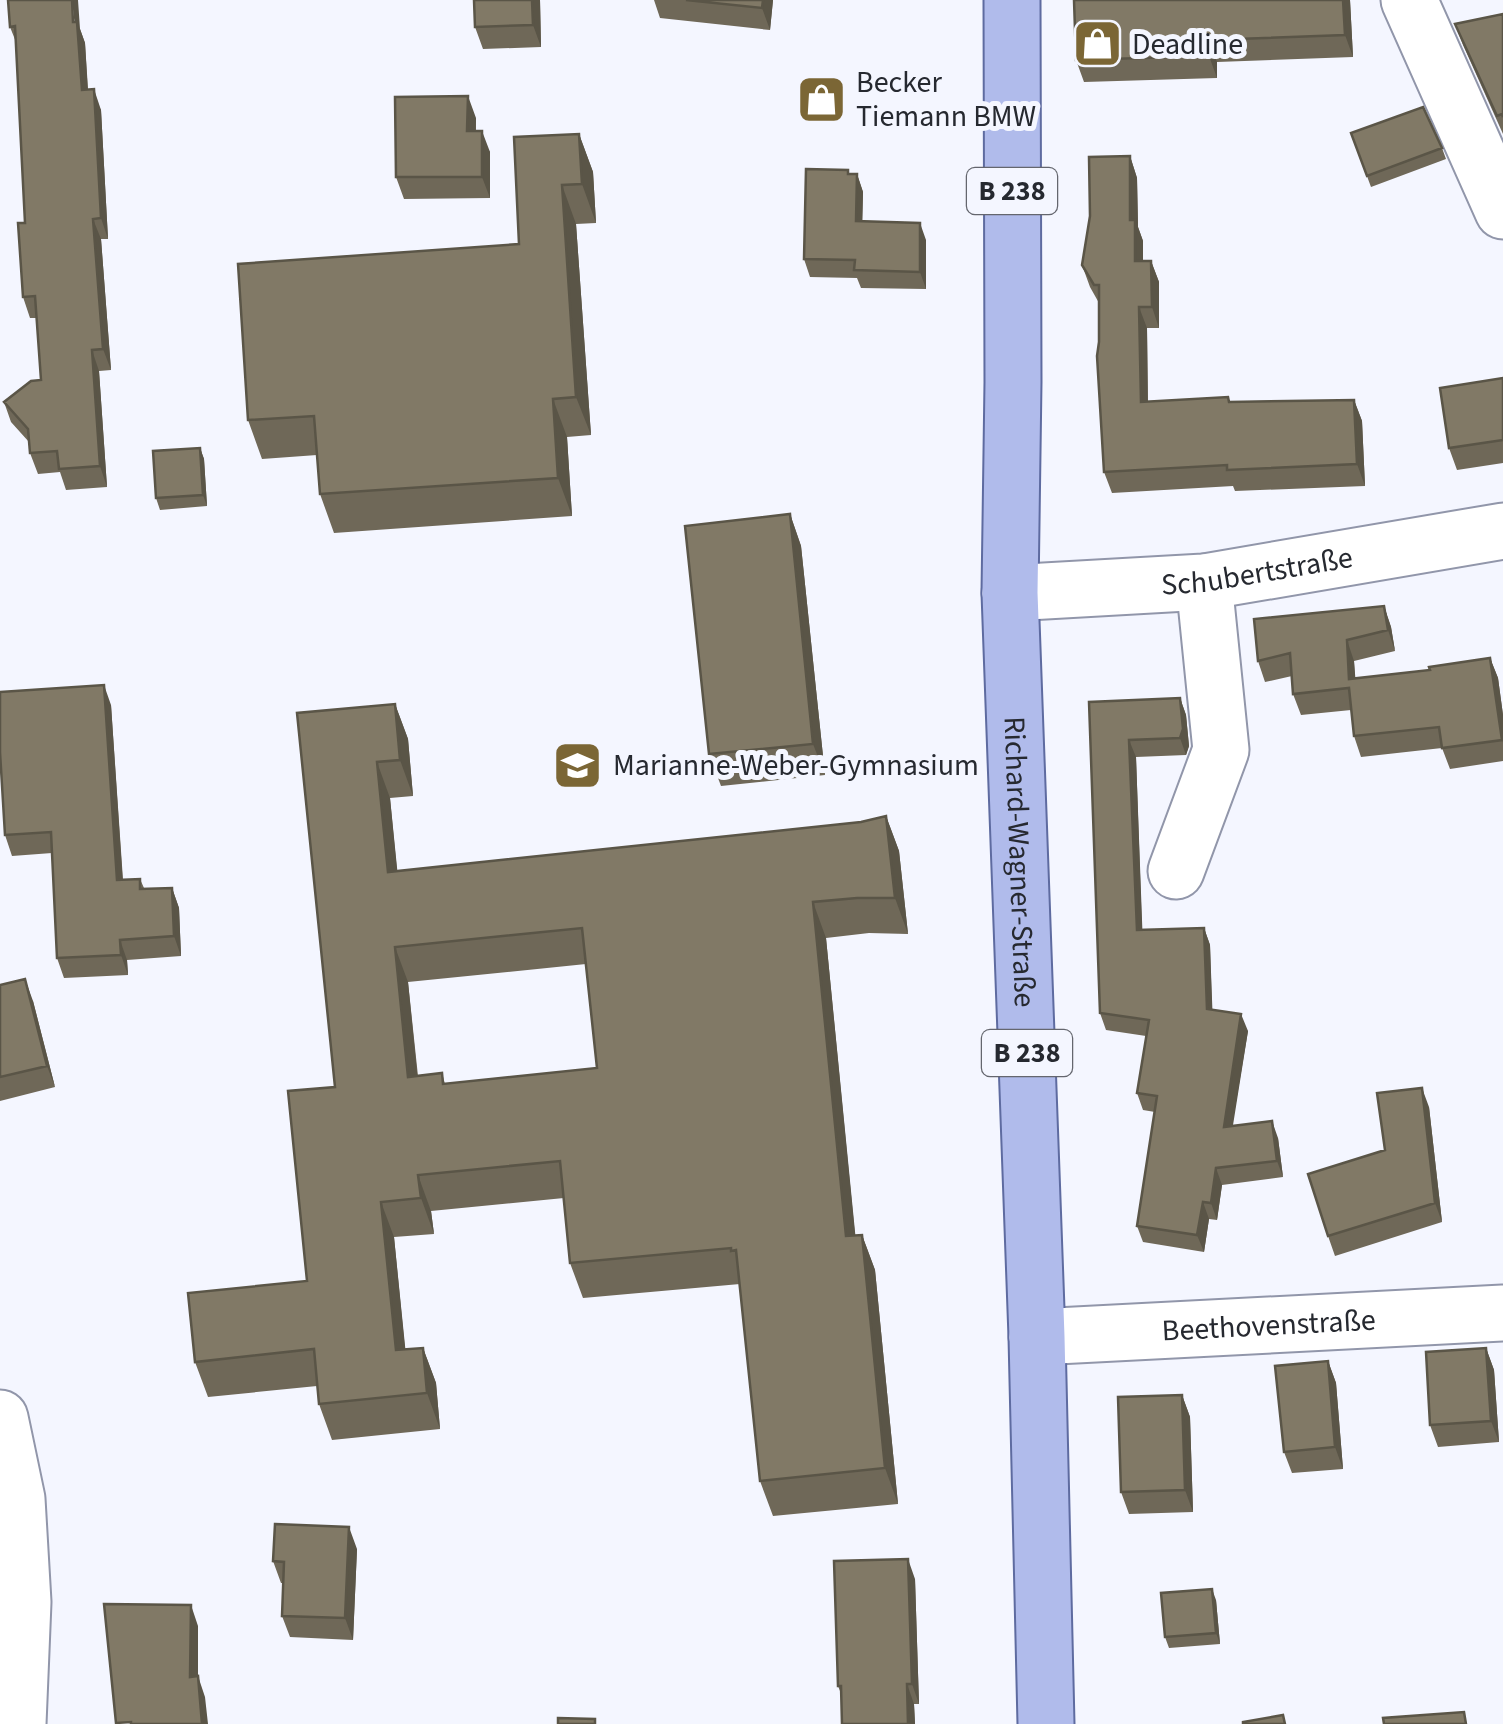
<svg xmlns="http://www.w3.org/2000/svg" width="1503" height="1724" font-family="'Source Sans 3',sans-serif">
<rect width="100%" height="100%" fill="#f4f6ff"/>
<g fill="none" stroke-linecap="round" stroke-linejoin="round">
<defs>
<g id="minor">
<path d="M1409,0L1503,211"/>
<path id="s1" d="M1010,593L1204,582L1503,531"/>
<path d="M1176,871L1221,750L1204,582"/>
<path id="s2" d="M1037,1337L1503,1313"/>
<path d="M0,1418L17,1499L23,1602L18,1724"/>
</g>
<g id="major">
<path id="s3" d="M1012,0L1013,382L1010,593L1037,1337L1046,1724"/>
</g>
</defs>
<!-- minor casing -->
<use href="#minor" stroke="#9196aa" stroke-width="59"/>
<!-- major casing -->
<use href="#major" stroke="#5e6ba0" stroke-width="59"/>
<!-- minor -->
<use href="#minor" stroke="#fff" stroke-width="55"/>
<!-- major -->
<use href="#major" stroke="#b0bbeb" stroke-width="55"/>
</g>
<!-- wall -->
<path fill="#6f6858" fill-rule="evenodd" d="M474,0H540L541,47L483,49L475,27Z
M654,0H773L770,30L660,18Z
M1074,0H1350L1353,57L1217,62V78L1084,82L1076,60Z
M1503,14V134L1463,45L1455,24Z
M10,27L80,29L85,43L88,89L101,110L108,239H101L111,370L99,371L107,487L66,490L60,472L38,474L30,453L29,442L11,422L4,402L41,380L36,318H30L23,297L25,223L16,42Z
M476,118V131L490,152V198L404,199L396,177Z
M1351,133L1442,148L1446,159L1371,187Z
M579,134L593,172L596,223L576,224L591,435L567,437L572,516L334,533L320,494L317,455L262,459L248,420L519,244Z
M1130,156L1137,178L1138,227L1143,241V261H1151L1159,282V328H1147L1148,402L1354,400L1362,421L1365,486L1235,491L1233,486L1112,493L1104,472L1099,303L1090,287L1082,265Z
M850,174H857L863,192L862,222L926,240V289L861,288L857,278L810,277L804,259Z
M1503,378V463L1457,470L1449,448Z
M200,448L204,459L207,506L160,510L156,498Z
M790,514L801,546L825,775L721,786L709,754Z
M1384,606L1391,627L1395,651L1354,661L1355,678L1430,670L1490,658L1498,678L1503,715V761L1450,769L1442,748L1361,757L1354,736L1351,710L1301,715L1293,694L1292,676L1265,682L1258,661Z
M1180,698L1186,715L1189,746L1186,755L1136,757L1142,930L1204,928L1210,945L1212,1010L1248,1031L1232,1126L1278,1138L1283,1177L1222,1185L1217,1220L1209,1219L1204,1252L1143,1242L1137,1226L1155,1112L1143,1110L1137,1093L1146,1036L1106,1030L1100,1013L1089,702Z
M395,704L408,739L413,796L390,798L397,871L861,822L886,816L899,851L908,934L869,933L826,938L855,1235H862L875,1270L898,1504L773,1516L760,1481L740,1284L583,1298L570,1263L564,1198L431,1211L434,1234L394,1237L405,1349L423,1348L436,1383L440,1429L332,1440L319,1404L317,1386L208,1397L195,1362L307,1281L335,1087L297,713ZM586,964L597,1068L445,1084L442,1073L418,1076L408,982Z
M111,705L123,880L140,879L144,888H172L179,908L181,956L127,960L128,975L64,978L57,958L52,853L12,856L5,835Z
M0,985L33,1001L55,1087L0,1101Z
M1429,1107L1442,1222L1335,1256L1328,1236L1385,1150Z
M1486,1348L1494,1370L1499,1442L1438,1447L1430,1425Z
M1328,1361L1336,1383L1343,1469L1292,1473L1284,1452Z
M1182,1395L1190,1417L1193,1512L1129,1514L1121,1492Z
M357,1549L353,1640L290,1637L282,1616L283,1583H281L273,1561Z
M915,1579L919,1704H914L915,1724H842V1696L838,1686Z
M1216,1600L1220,1644L1169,1648L1165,1637Z"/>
<!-- shaded-wall -->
<path fill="#5a5547" d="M72,0H78L80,29L85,43L89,111L82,90Z
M532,0H540L541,47L533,25Z
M763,0H773L770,30L762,8Z
M1343,0H1350L1353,57L1345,35Z
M1209,40L1217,62V78L1209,56Z
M94,89L101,110L108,239L101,218Z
M468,96L476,118L475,152L467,131Z
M482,131L490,152V198L482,177Z
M579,134L593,172L596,223L582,184Z
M1130,156L1137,178L1138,227L1143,241V283L1135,261L1130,220Z
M857,174L863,192L862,239L856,221Z
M562,185L576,224L591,435L576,397Z
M93,219L101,239L111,370L103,349Z
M920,223L926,240V289L920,272Z
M1151,261L1159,282V328L1152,307Z
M1139,307L1147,328L1148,424L1141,402Z
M92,350L99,371L107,487L100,466Z
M553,399L567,437L572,516L558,478Z
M1354,400L1362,421L1365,486L1357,464Z
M200,448L204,459L207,506L203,495Z
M790,514L801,546L825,775L813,744Z
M1384,606L1391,627L1395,651L1388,630Z
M1347,640L1354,661L1357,699L1349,679Z
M1490,658L1498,678L1503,715V743Z
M104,685L111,705L124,900L117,880Z
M1180,698L1186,715L1189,746L1186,755L1180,738Z
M395,704L408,739L413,796L400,760Z
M1129,740L1136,757L1143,947L1137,930Z
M377,762L390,798L401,907L388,872Z
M886,816L899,851L908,934L895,898Z
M172,888L179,908L181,956L174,936Z
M813,902L826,938L859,1272L846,1236Z
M1204,928L1210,945L1213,1026L1207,1009Z
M120,940L127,960L128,975L121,955Z
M395,947L408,982L421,1112L408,1077Z
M25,979L33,1001L55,1087L47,1066Z
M1241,1014L1248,1031L1230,1144L1224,1127Z
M1422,1088L1429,1107L1442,1222L1435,1203Z
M1272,1121L1278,1138L1283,1177L1277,1161Z
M1216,1168L1222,1185L1217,1220L1211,1203Z
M418,1175L431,1211L434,1234L421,1198Z
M381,1202L394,1237L409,1385L396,1350Z
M1203,1202L1209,1219L1204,1252L1197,1235Z
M862,1235L875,1270L898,1504L885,1468Z
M423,1348L436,1383L440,1429L427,1393Z
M1486,1348L1494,1370L1499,1442L1491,1421Z
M1328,1361L1336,1383L1343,1469L1335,1447Z
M1182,1395L1190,1417L1193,1512L1185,1490Z
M349,1527L357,1549L353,1640L345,1618Z
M908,1559L915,1579L919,1704L912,1684Z
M1212,1589L1216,1600L1220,1644L1216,1633Z
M191,1605L198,1626V1676L205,1697L208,1724H202L190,1677Z
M907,1684L914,1704L915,1724H908Z"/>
<!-- building -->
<path fill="#817966" stroke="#5a5547" stroke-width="2.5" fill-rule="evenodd" d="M8,0H72L73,22H77L82,90L94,89L101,218L93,219L103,349L92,350L100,466L59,469L57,451L30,453L28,429L4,402L31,381L41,380L35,296L23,297L18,223H25L15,26L10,27Z
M474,0H532L533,25L475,27Z
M686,0H763L762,8Z
M1074,0H1343L1345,35L1209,40V56L1076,60Z
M1503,14V117L1502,114L1497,116L1455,24Z
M468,96L467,131H482V177H396L395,97Z
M1423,107L1442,148L1367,176L1351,133Z
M579,134L582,184L562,185L576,397L553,399L558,478L320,494L314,416L248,420L238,264L519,244L514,137Z
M1130,156V220H1135V261H1151L1152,307H1139L1141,402L1228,397L1229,402L1354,400L1357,464L1227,470V465L1104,472L1097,356L1099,342V285H1094L1082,265L1090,216L1089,157Z
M806,169L848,170V174H857L856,221L920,223V272L854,270L855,260L804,259Z
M1503,378V440L1449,448L1440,388Z
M200,448L203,495L156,498L153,451Z
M790,514L813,744L709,754L685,526Z
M1384,606L1388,630L1347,640L1349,679L1430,670L1429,667L1490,658L1502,740L1442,748L1439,727L1354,736L1349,688L1293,694L1290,653L1258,661L1254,619Z
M104,685L117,880L140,879V889L172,888L174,936L120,940L121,955L57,958L51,832L5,835L0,752V692Z
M1180,698L1183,729L1180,738L1129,740L1137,930L1204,928L1207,1009L1241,1014L1224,1127L1272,1121L1277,1161L1216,1168L1211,1203L1203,1202L1197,1235L1137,1226L1157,1096L1137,1093L1149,1020L1100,1013L1089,702Z
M395,704L400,760L377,762L388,872L861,822L886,816L895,898H857L813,902L846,1236L862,1235L885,1468L760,1481L736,1250L731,1251V1248L570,1263L560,1161L418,1175L421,1198L381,1202L396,1350L423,1348L427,1393L319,1404L314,1349L195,1362L188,1293L307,1281L288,1091L335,1087L297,713ZM582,928L597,1068L443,1084L442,1073L408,1077L395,947Z
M25,979L47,1066L0,1077V985Z
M1422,1088L1435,1203L1328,1236L1308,1174L1385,1150L1377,1093Z
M1486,1348L1491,1421L1430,1425L1426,1352Z
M1328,1361L1335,1447L1284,1452L1275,1366Z
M1182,1395L1185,1490L1121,1492L1118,1397Z
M275,1524L349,1527L345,1618L282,1616L284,1562L273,1561Z
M908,1559L912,1684H907L908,1724H842L841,1686H838L834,1561Z
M1212,1589L1216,1633L1165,1637L1161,1593Z
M104,1604L191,1605L190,1677L198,1676L202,1724H131V1722L116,1723Z
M1464,1712L1466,1724H1384L1383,1718Z
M1283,1715L1285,1724H1243V1722Z
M558,1718L595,1719V1724H558Z"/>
<!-- icons -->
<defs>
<symbol id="shop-square" viewBox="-11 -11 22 22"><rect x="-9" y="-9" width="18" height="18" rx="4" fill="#7b6635" stroke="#f4f6ff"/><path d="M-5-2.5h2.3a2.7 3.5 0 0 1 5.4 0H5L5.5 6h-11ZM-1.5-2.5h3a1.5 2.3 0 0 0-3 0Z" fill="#fff"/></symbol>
<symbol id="school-square" viewBox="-11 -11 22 22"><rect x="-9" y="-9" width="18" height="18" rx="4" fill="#7b6635" stroke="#f4f6ff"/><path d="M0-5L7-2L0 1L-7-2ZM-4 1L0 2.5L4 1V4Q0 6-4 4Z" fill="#fff"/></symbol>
</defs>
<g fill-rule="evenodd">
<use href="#shop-square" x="1070" y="16" width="55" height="55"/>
<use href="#shop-square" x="794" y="72" width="55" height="55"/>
<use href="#school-square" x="550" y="738" width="55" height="55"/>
</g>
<g text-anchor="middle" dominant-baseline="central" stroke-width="10" stroke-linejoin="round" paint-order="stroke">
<!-- shield labels -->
<g fill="#f4f6ff" stroke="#64666e" stroke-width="2.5">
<rect x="967" y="168" width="90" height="46" rx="8"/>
<rect x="982" y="1030" width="90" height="46" rx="8"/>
</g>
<g font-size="28" font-weight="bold" fill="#262930">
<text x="1012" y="191">B 238</text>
<text x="1027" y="1053">B 238</text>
</g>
<!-- poi labels -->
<g font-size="30" fill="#262930" stroke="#f4f6ff" text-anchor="start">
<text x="1132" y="44">Deadline</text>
<text x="856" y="82">Becker<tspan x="856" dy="34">Tiemann BMW</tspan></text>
<text x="613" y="765">Marianne-Weber-Gymnasium</text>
</g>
<!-- street labels -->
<g font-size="30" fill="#262930" stroke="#f4f6ff">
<text stroke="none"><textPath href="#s1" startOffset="248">Schubertstraße</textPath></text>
<text stroke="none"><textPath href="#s3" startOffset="862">Richard-Wagner-Straße</textPath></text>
<text stroke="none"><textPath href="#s2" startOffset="232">Beethovenstraße</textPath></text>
</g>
</g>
</svg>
